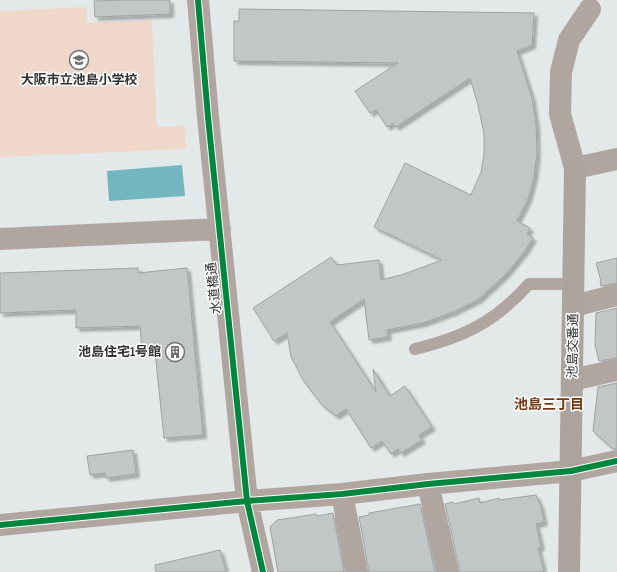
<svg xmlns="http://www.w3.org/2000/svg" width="617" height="572" font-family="'Sofia Sans Condensed','Noto Sans JP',sans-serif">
<defs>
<filter id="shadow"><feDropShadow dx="3.5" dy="3.5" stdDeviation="1" flood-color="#0004"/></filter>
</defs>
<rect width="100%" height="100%" fill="#e3e8e9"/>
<!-- green -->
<path fill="#efd8ca" d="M86,7L87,23L152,20L157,127L185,126L186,149L0,157V11Z"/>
<!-- water -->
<path fill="#72b6c0" d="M182,165L185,196L109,201L107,171Z"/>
<!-- building -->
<path fill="#c2c6c6" stroke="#9fa3a3" filter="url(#shadow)" d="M124,0H170V14L95,17L94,1Z
M239,9L534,13L532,45L517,51L532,98L536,125L537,153L534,177L528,199L517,221L530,228L527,234L533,238L525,251L506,274L479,299L453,312L423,323L387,330L388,337L369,340L364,299L330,322L376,392L373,369L390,396L405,386L432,427L419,435L422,440L401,453L398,449L391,454L382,441L371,448L346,409L336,416L321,404L303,380L291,357L287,333L274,341L253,308L331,257L337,265L379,260L381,280L404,274L442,260L374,227L405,163L471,195L481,172L484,154V134L478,105L470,78L396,127L393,123L387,127L376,110L370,113L355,91L398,63L234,61V21H239Z
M617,258V283L601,286L600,281H601L596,263Z
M138,268V273L187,268L203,435L164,438L155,352L142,353L140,326L76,328V310L0,313V273Z
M617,308V358L599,361L595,345L596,313Z
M617,383V449H613L593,431L598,387Z
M133,450L136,474L106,478L105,473L90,475L87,456Z
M536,495L541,507L544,522L536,524L541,547L538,548L544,572H460L445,504L453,502L454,504L479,498L480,503L499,498V500Z
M420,504L435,572H369L359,517L369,515V513Z
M333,513L344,572H278L270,527L277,520L316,514L317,516Z
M220,550L226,572H156L155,565Z"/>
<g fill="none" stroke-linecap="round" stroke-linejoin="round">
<!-- lane -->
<path stroke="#b0a69f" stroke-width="12" d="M415,349C464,337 495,322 529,284H574"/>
<!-- street -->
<path stroke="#b0a69f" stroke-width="22" d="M198,0L208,117L247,501L263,572
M590,9L569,40L561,72L560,114L575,168L617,159
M0,239L220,229
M573,306L617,295
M572,380L617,370
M428,484L448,572
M342,494L357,572
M0,525L247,501L342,494L428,484L571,471L617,461"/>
<!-- secondary -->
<path stroke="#ada39d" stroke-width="22" d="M569,572L575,168"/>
<defs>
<path id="cycleway" d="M198,0L208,117L247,501L263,572
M0,525L247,501L342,494L428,484L571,471L617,461"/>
</defs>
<!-- cycleway casing -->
<use href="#cycleway" stroke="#fff" stroke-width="8"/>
<!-- cycleway -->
<use href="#cycleway" stroke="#00873e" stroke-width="6"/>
</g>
<!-- icons -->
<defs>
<symbol id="school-ring" viewBox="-11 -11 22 22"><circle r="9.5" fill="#fff" stroke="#6f7273" stroke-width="1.5"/><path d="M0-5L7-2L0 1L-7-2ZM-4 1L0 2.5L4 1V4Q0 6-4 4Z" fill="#6f7273"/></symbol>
<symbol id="building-ring" viewBox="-11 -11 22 22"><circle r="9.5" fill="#fff" stroke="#6f7273" stroke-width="1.5"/><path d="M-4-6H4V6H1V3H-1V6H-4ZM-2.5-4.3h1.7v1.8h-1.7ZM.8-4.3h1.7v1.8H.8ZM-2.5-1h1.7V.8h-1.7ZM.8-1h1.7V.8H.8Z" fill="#6f7273"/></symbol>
</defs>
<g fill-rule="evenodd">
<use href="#school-ring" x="68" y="49" width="22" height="22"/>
<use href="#building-ring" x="164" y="341" width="22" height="22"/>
</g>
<g text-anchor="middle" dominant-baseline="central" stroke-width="3" stroke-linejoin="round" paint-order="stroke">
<!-- poi labels -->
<g font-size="13" font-weight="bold" fill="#303334" stroke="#fff">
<text x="79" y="80">大阪市立池島小学校</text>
<text x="161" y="352" text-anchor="end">池島住宅1号館</text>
</g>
<!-- street labels -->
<g font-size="13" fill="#303334" stroke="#fff">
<text transform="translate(214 288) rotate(-96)">水道橋通</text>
<text transform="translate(573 346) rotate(-89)">池島交番通</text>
</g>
<!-- neighbourhood labels -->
<g font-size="14" font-weight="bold" fill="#76390f" stroke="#fff">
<text x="549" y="404">池島三丁目</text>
</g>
</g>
</svg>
